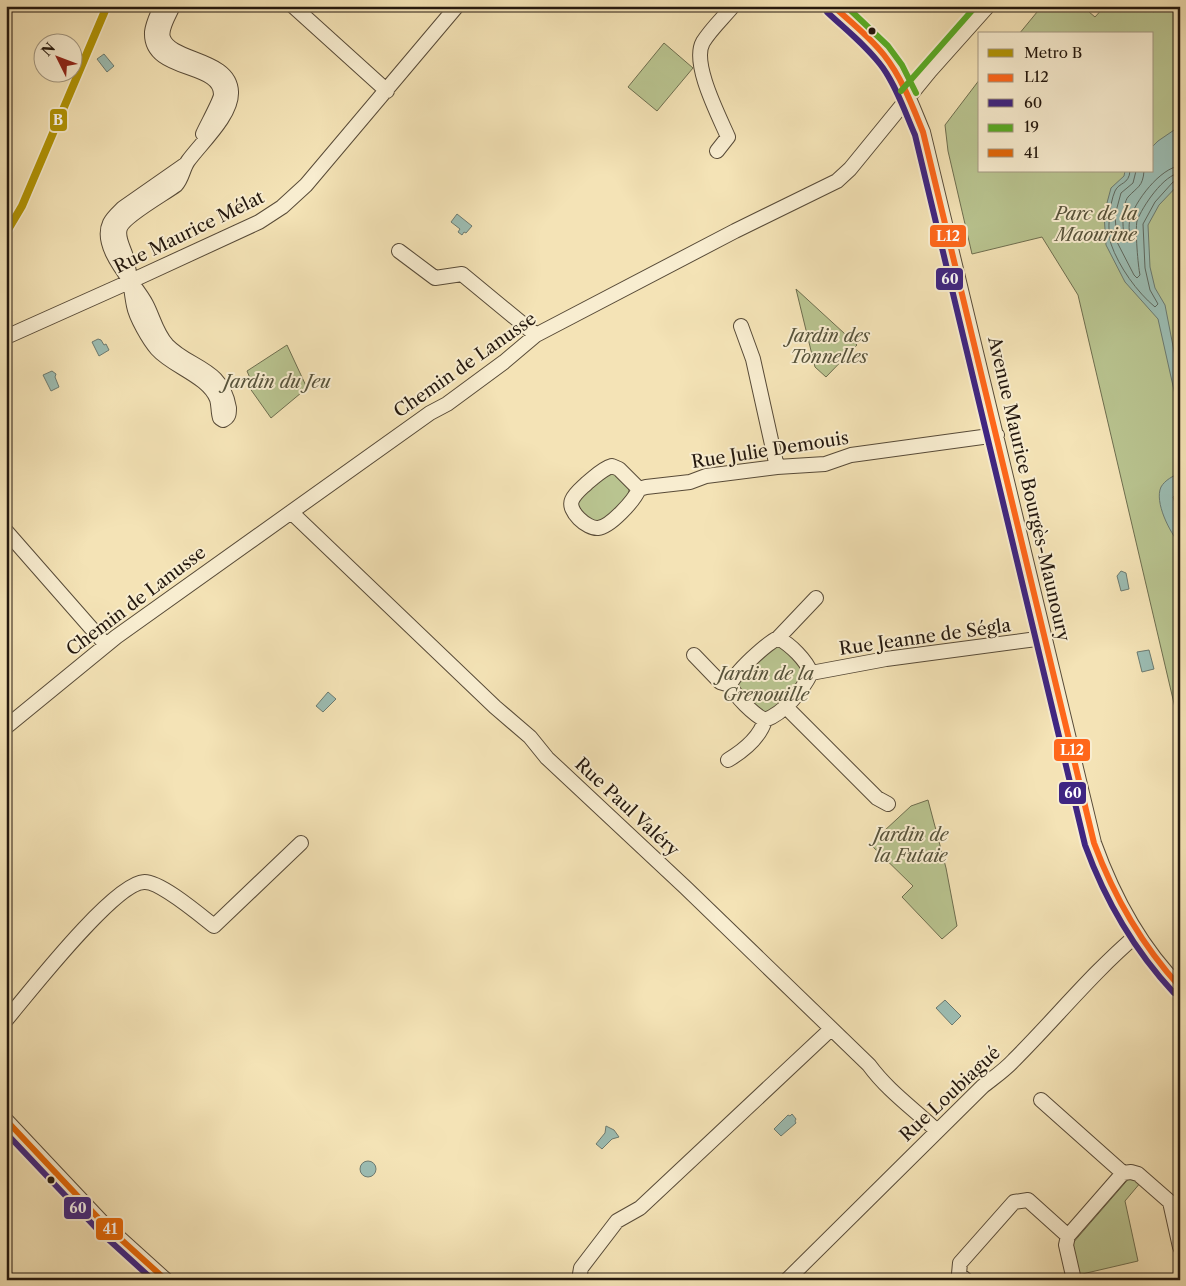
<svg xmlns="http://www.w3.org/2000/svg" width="1186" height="1286" font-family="'Libre Caslon Text',serif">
<rect width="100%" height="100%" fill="#f4e3b6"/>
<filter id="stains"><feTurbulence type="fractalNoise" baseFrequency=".004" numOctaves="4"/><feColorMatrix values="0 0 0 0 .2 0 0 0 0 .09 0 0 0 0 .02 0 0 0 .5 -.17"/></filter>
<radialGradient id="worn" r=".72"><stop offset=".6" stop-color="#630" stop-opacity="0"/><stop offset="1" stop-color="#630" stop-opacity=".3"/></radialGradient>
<!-- green -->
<path fill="#b9c490" stroke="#6e6e4f" d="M1042,6H1082L1095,17L1105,6H1145L1154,12L1159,6H1180V729L1078,295L1042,237L972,254L948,151L945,125L980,79V171H1152V34H1019Z
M664,43L693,68L657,111L628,87Z
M796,289L857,345L826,377L815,367Z
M287,345L307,388L271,418L249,387L250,378L247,371Z
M608,473H615L628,485L629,490L628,497L602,521L596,522L587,520L576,504L577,500Z
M772,647C775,647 778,646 780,647C791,650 805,668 804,679L772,712L761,713L736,688L737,678Z
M928,800L946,868L957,926L942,939L902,897L913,886L870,844L911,806Z
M1131,1176L1141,1182L1125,1201L1138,1261L1078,1275L1072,1244Z"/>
<!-- water -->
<path fill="#9cbdb3" stroke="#6c7b71" d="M104,54L114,66L107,72L97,59Z
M1180,126V183L1159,205L1148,225L1150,267L1155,288L1165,305L1180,382V417L1158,319L1125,282L1106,245L1104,214L1111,188L1124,176L1125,171H1152V147L1158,141Z
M457,214L472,226L466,233L464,232L462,235L458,232L460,229L451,222Z
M98,339L101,340L104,345L106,344L109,350L99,356L92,342Z
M52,371L56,374L55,377L59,387L51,391L43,375Z
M1180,473V491L1173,497L1180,517V544C1170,533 1154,502 1161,487C1165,480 1173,476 1180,473Z
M1121,571L1126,573L1129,589L1121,591L1117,576Z
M1149,650L1154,669L1142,672L1137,652Z
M328,692L336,699L323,712L316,706Z
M945,1000L961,1016L952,1025L936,1008Z
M792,1114L796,1119L795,1121L796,1123L781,1136L774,1129L788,1115L790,1116Z
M606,1126L614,1130L619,1137L612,1139L602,1149L596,1144L605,1133Z
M360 1169a8 8 0 1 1 16 0a8 8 0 1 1-16 0Z"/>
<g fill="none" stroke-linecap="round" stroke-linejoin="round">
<!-- shore -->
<path stroke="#606a60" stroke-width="1" d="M1130,171C1129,185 1119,182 1115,191C1109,205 1107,231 1111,244C1119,267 1137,292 1155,307L1158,304L1150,290L1145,268L1143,224L1155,202L1173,182L1180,180
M1136,171L1133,183L1121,193L1115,215L1117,242L1134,275L1137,278L1140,275C1138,266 1135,230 1137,221C1142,207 1164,174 1180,173
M1144,171C1143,187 1137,187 1128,197C1122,204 1121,235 1127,242L1130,240C1130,234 1128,226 1130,220C1134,202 1161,167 1180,166"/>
<defs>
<path id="minor" d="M161,6C158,14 153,23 152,32C150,74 222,61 221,95C220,102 207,125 203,134
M173,6C169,15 160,29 163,38C171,62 230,58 231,92C232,115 201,143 188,161C183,168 182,179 176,185C164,194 124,216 120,228C116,239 126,251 127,261C130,276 131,291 134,306C136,317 149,340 157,349C173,367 208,376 217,399C219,405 218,412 220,418L223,420C229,417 229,414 229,408C222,367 190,369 167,345C156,333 153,317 146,304C135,283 98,248 110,223C113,217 118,213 123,208L186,164
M293,6L387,91
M833,6C850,22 870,37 884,55C902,77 912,106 923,132L1094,843C1113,896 1140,947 1180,987
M717,151L728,137C719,116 691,63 703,42C711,29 723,18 733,6
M399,251L435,278L462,274L536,335
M741,326L753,359L777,467
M6,337L131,281L259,222L282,207L306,185L457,6
M639,489C634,501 610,527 598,528C587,529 567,511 572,500C575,493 582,488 587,483C596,476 602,469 612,466L619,469L639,489L646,487L690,482L706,476L777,467L825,464L851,455L997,435
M291,512L495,707L530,737L547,758L686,888L869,1065C888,1091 914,1109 937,1131
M6,531L106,645
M778,638L816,598
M694,655L720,682L730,685
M811,673C806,660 791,645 778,638C766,644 735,672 730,685C735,696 754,715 765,720C784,713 802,691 811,673L886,659L1044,638
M785,706L877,798L888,804
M6,727L116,637L430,413L447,404L504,362L536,335L735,231L837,181L850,169L930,71L988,6
M728,760C743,751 760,737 765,720
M6,1020C28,994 114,883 144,882C160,881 200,915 214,926L301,843
M1041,1100L1123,1173
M6,1120L104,1224L166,1280
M579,1280L581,1268L617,1221L640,1208L831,1029
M787,1280L982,1087C993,1078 1005,1070 1014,1060C1056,1018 1093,972 1138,934
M966,1280L959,1274L960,1263L1014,1202L1028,1200L1068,1236
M1074,1280L1066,1245L1068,1236L1123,1173L1131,1172L1138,1174L1170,1202L1180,1247"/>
</defs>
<!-- minor casing -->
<use href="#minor" stroke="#584b38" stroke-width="16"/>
<!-- minor -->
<use href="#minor" stroke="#f8edd0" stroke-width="14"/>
<defs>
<path id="bus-1" d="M833,6C851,22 870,37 884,55C902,78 912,105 923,132L1094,843C1114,897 1141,944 1180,987"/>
<path id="bus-2" d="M827,12C846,30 867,46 883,68C897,88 905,112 915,135L1085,845C1105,900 1134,950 1174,993
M6,1133L98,1230L153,1280"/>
<path id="bus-3" d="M846,6L888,46L902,65L916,93
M901,91L976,6"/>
<path id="bus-4" d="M6,1120L104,1224L166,1280"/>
</defs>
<!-- bus-1 casing -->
<use href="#bus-1" stroke="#f8edd0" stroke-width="10"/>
<!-- bus-2 casing -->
<use href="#bus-2" stroke="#f8edd0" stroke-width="10"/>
<!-- bus-3 casing -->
<use href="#bus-3" stroke="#f8edd0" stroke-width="10"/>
<!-- bus-4 casing -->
<use href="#bus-4" stroke="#f8edd0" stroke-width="10"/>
<!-- bus-1 -->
<use href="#bus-1" stroke="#ff671b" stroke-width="6"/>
<!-- bus-2 -->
<use href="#bus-2" stroke="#3f2682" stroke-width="6"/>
<!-- bus-3 -->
<use href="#bus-3" stroke="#58ac25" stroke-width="6"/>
<!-- bus-4 -->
<use href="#bus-4" stroke="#e46809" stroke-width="6"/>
<defs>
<path id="metro-1" d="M6,233L22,206L107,6"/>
</defs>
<!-- metro-1 casing -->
<use href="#metro-1" stroke="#f8edd0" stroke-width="11"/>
<!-- metro-1 -->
<use href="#metro-1" stroke="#b29505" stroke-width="8"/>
</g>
<!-- markers -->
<g fill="#24180e" stroke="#f8edd0" stroke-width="2">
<circle cx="872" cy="31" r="4.5"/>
<circle cx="51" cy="1180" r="4.5"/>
</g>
<g text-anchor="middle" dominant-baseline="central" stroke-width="4" stroke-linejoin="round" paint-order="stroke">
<!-- park labels -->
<g font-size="18" font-style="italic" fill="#58543c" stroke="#f8edd0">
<text x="1096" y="214">Parc de la<tspan x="1096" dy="21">Maourine</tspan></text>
<text x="829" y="336">Jardin des<tspan x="829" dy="21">Tonnelles</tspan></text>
<text x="277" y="382">Jardin du Jeu</text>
<text x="766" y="674">Jardin de la<tspan x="766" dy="21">Grenouille</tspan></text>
<text x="911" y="835">Jardin de<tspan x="911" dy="21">la Futaie</tspan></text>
</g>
<!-- street labels -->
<g font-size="18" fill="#24180e" stroke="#f8edd0">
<text transform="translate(189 232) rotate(-26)">Rue Maurice Mélat</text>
<text transform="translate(465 365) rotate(-35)">Chemin de Lanusse</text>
<text transform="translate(770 450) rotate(-9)">Rue Julie Demouis</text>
<text transform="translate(1029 489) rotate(77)">Avenue Maurice Bourgès-Maunoury</text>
<text transform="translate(136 601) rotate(-37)">Chemin de Lanusse</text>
<text transform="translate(925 637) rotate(-8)">Rue Jeanne de Ségla</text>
<text transform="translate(627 807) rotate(43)">Rue Paul Valéry</text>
<text transform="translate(950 1094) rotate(-43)">Rue Loubiagué</text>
</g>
</g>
<g stroke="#f8edd0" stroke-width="2">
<rect x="49" y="108" width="19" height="24" rx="5" fill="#b29505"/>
<rect x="929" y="224" width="38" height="24" rx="5" fill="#ff671b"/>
<rect x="935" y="267" width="29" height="24" rx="5" fill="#3f2682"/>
<rect x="1053" y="738" width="38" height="24" rx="5" fill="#ff671b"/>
<rect x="1058" y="781" width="29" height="24" rx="5" fill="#3f2682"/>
<rect x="63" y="1196" width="29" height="24" rx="5" fill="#3f2682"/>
<rect x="95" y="1217" width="29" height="24" rx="5" fill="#e46809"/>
</g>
<g font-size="14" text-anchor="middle" font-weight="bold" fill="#fff">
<text x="58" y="125">B</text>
<text x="948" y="241">L12</text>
<text x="950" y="284">60</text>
<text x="1072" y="755">L12</text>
<text x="1073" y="798">60</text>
<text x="78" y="1213">60</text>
<text x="110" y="1234">41</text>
</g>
<!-- margin -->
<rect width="1186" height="1286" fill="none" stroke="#f4e3b6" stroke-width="25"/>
<rect x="8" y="8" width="1171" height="1271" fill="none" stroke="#24180e" stroke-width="2.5"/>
<rect x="12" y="12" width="1161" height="1261" fill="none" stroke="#24180e"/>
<!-- legend -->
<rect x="978" y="32" width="175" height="140" fill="#f8edd0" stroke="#a39882"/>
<rect x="988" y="49" width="25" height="8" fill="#b29505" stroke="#a39882"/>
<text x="1024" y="58" font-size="15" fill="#24180e">Metro B</text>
<rect x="988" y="74" width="25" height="8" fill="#ff671b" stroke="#a39882"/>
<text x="1024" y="82" font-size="15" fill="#24180e">L12</text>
<rect x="988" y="99" width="25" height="8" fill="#3f2682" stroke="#a39882"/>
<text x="1024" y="108" font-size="15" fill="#24180e">60</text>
<rect x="988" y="124" width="25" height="8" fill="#58ac25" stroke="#a39882"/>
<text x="1024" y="132" font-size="15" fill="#24180e">19</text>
<rect x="988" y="149" width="25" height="8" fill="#e46809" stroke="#a39882"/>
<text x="1024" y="158" font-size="15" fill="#24180e">41</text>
<!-- north arrow -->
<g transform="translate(58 58) rotate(312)"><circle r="24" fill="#f8edd0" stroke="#a39882"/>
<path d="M0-4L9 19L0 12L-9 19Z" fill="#8f2418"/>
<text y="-8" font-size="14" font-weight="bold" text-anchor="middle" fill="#24180e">N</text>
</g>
<rect width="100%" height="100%" filter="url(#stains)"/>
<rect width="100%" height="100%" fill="url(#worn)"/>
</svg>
